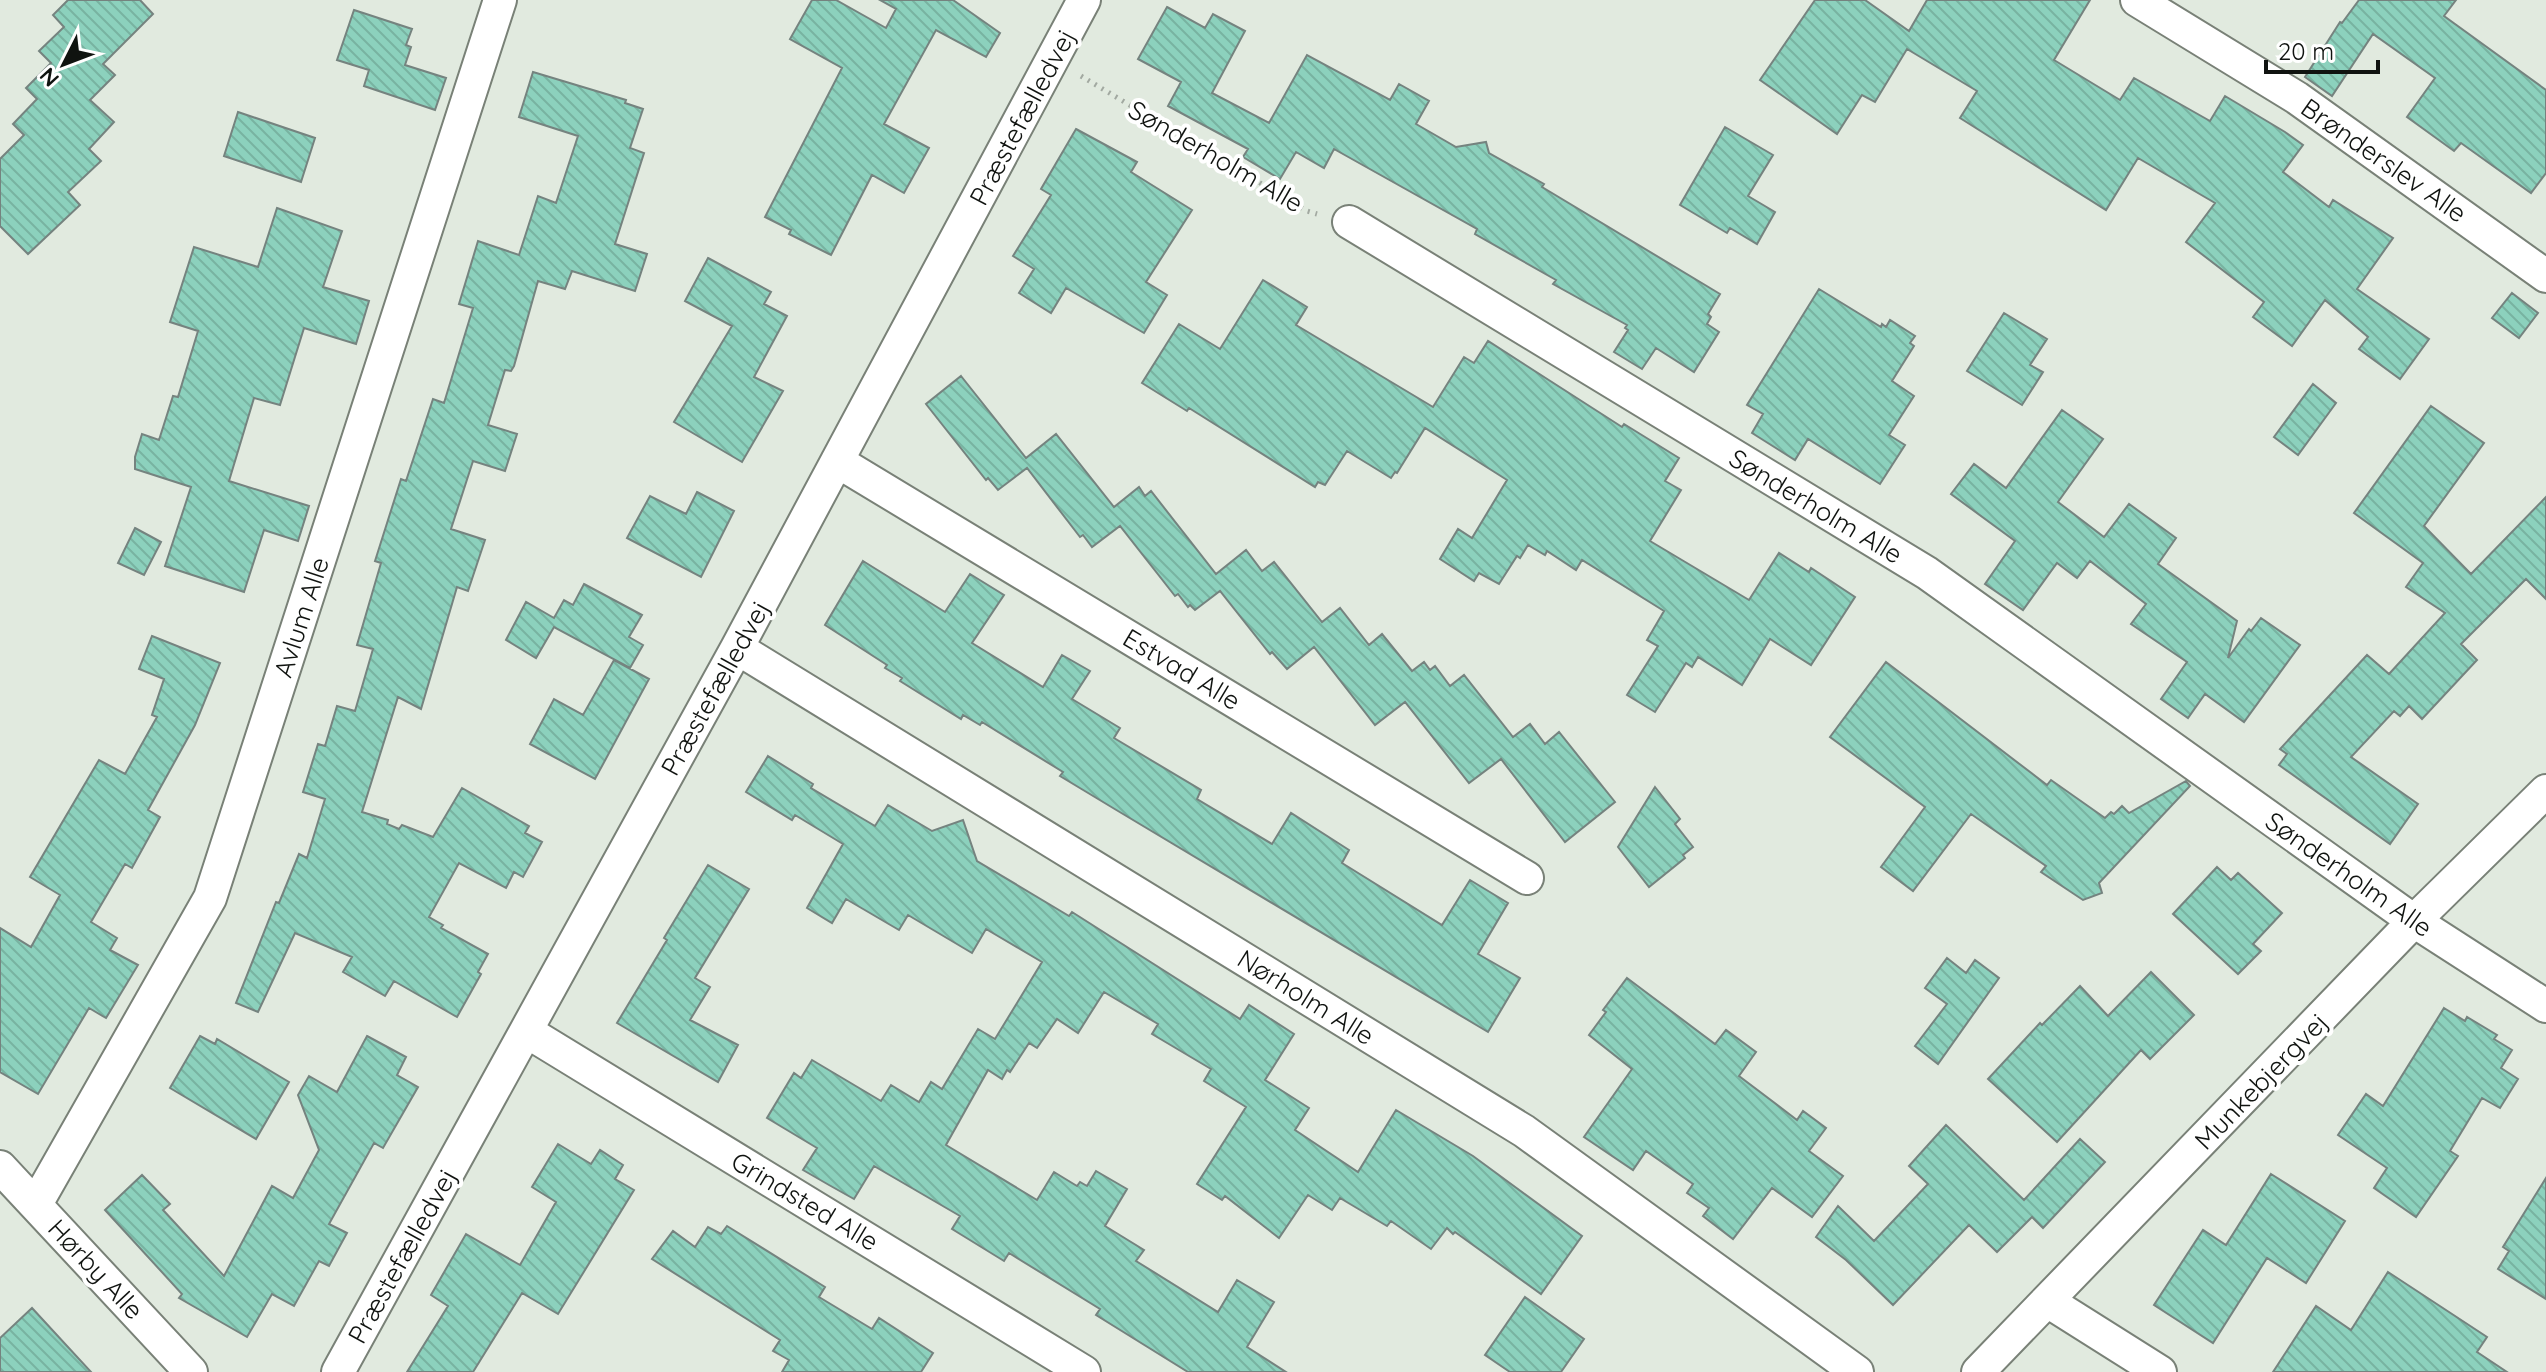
<svg xmlns="http://www.w3.org/2000/svg" width="2546" height="1372" font-family="Quicksand,sans-serif">
<defs>
<pattern id="building-back-hatch" width="6" height="6" patternUnits="userSpaceOnUse" patternTransform="scale(2)"><rect width="6" height="6" fill="#8cd1bd"/><path d="M-1 5l2 2M0 0l6 6M5-1l2 2" fill="none" stroke="#78b3a1"/></pattern>
</defs>
<rect width="100%" height="100%" fill="#e1eadf"/>
<!-- building -->
<path fill="url(#building-back-hatch)" stroke="#75837f" stroke-width="2" d="M68,0H140L153,14L103,64L115,75L90,100L114,122L89,149L101,161L68,192L80,205L28,254L0,226V159L24,135L13,124L37,99L26,88L51,63L39,51L64,27L53,15Z
M812,0H836L886,28L896,9L880,0H953L1000,33L986,57L936,30L884,124L929,148L904,193L872,175L831,255L789,234L791,230L765,217L842,68L790,39Z
M1815,0H1865L1909,31L1927,0H2090L2054,60L2120,100L2134,78L2210,121L2225,96L2285,132L2303,145L2283,172L2329,207L2333,200L2393,238L2357,289L2429,339L2400,379L2359,349L2368,337L2325,300L2292,346L2253,317L2264,302L2186,242L2215,203L2138,158L2106,210L1960,118L1977,91L1907,49L1875,102L1862,95L1837,134L1760,80Z
M2359,0H2456L2444,16L2546,90V173L2531,193L2461,143L2454,151L2407,117L2435,78L2373,34L2332,96L2305,77L2340,22L2342,23Z
M1167,7L1205,28L1213,14L1245,31L1212,93L1269,123L1307,55L1390,100L1399,84L1429,101L1416,124L1456,147L1486,142L1489,153L1544,184L1542,187L1720,294L1708,314L1711,317L1707,324L1719,332L1694,372L1656,348L1642,369L1614,352L1628,330L1625,328L1627,325L1553,284L1556,280L1475,234L1477,229L1334,149L1324,168L1296,152L1280,179L1243,157L1248,149L1168,106L1181,82L1138,59Z
M354,10L412,29L406,45L411,47L405,65L446,78L435,110L364,86L369,70L337,60Z
M533,72L626,100L625,103L643,109L630,148L644,153L615,244L647,254L635,291L572,271L565,289L538,281L514,366L511,371L505,370L488,425L517,434L505,471L473,461L451,529L485,540L468,591L457,587L421,709L398,697L362,812L388,820L387,824L399,829L402,825L433,837L462,788L529,826L525,833L542,842L523,877L514,872L506,888L459,863L429,917L443,925L441,928L488,954L478,972L481,974L457,1017L394,981L385,996L343,972L352,957L295,933L258,1012L236,1003L276,902L279,903L299,854L307,858L325,799L303,792L318,744L325,746L337,706L355,711L373,649L357,645L381,563L375,561L401,479L406,481L433,399L444,403L473,308L459,304L478,241L519,255L538,196L556,203L578,136L519,117Z
M238,112L315,138L301,182L224,156Z
M1725,127L1773,155L1748,196L1775,212L1757,244L1730,228L1727,233L1680,205Z
M1076,129L1137,162L1131,172L1192,210L1146,282L1167,295L1144,333L1066,288L1051,313L1019,293L1034,269L1013,256L1051,195L1041,189Z
M277,208L342,231L323,287L369,301L356,344L304,328L280,405L254,398L229,481L309,506L298,541L264,530L244,592L165,566L191,487L135,469V457L142,434L159,440L173,396L178,397L198,331L170,322L194,247L258,267Z
M708,258L771,292L764,304L787,316L754,377L783,391L742,462L674,422L732,326L685,301Z
M1263,280L1307,307L1296,325L1433,407L1464,357L1474,363L1488,341L1622,427L1624,424L1679,458L1665,481L1681,490L1650,541L1749,600L1779,553L1809,572L1811,568L1855,597L1811,665L1770,639L1742,685L1698,657L1692,667L1686,663L1655,712L1627,695L1658,646L1647,640L1664,611L1582,560L1576,570L1547,551L1545,555L1528,545L1520,558L1517,556L1499,584L1479,573L1474,581L1440,559L1458,529L1472,538L1507,480L1425,428L1397,473L1395,472L1391,478L1347,451L1325,485L1318,482L1315,487L1189,408L1187,411L1142,383L1179,324L1220,349Z
M1819,289L1881,327L1882,324L1886,327L1890,320L1915,336L1910,343L1914,346L1892,381L1914,396L1889,435L1905,445L1880,484L1808,439L1795,460L1752,433L1763,414L1747,405Z
M2512,293L2538,313L2519,338L2492,318Z
M2004,313L2047,339L2030,365L2043,372L2022,405L1967,371Z
M961,376L1026,458L1056,434L1114,507L1139,487L1145,496L1151,491L1216,574L1246,550L1262,571L1274,562L1322,622L1340,608L1369,645L1382,634L1412,671L1424,662L1430,670L1435,666L1450,686L1464,675L1513,737L1530,724L1545,744L1559,732L1615,802L1565,842L1501,759L1469,783L1405,702L1375,725L1314,647L1287,669L1272,652L1270,654L1220,591L1195,610L1190,605L1188,607L1178,594L1175,596L1120,526L1092,547L1083,535L1080,537L1027,468L998,490L988,478L986,480L926,404Z
M2313,384L2336,403L2298,455L2274,437Z
M2431,406L2484,443L2424,526L2471,574L2546,497V599L2526,579L2461,644L2477,660L2422,719L2409,706L2400,716L2394,711L2351,757L2418,804L2390,844L2279,765L2287,754L2280,749L2367,655L2389,674L2445,613L2406,587L2423,563L2354,513Z
M2062,410L2103,439L2058,502L2104,537L2129,504L2176,538L2158,564L2237,621L2228,658L2249,629L2251,631L2261,618L2300,645L2244,722L2205,694L2188,718L2161,699L2187,662L2131,624L2146,604L2090,561L2077,578L2057,563L2023,610L1985,584L2015,541L1951,494L1974,464L2006,488Z
M697,492L734,511L701,577L627,538L650,496L686,514Z
M135,528L161,542L144,575L118,563Z
M863,561L945,612L970,574L1004,595L972,643L1043,687L1062,655L1090,671L1072,699L1120,728L1114,738L1201,790L1197,799L1272,844L1291,813L1349,850L1342,863L1442,925L1470,880L1508,903L1478,954L1520,978L1488,1032L1118,811L1060,776L1063,772L982,722L980,725L963,715L961,719L900,681L902,678L885,668L887,665L825,625Z
M584,584L642,615L629,637L643,645L630,668L554,627L536,658L506,640L526,602L554,618L564,600L573,605Z
M152,636L220,663L195,725L148,810L160,817L132,868L125,864L91,922L117,938L110,950L138,965L106,1018L89,1008L38,1094L0,1072V928L31,947L60,895L30,877L99,760L125,774L157,717L152,715L164,679L139,669Z
M614,660L649,679L595,779L530,744L554,699L583,715Z
M1886,662L2047,785L2051,780L2105,818L2111,812L2114,814L2122,806L2129,813L2186,781L2190,786L2099,883L2102,893L2083,900L2041,872L2046,866L1971,814L1913,891L1881,867L1925,807L1830,737Z
M768,756L813,784L811,788L875,826L888,805L932,831L963,820L977,861L1069,916L1072,912L1240,1019L1249,1005L1294,1034L1265,1080L1309,1108L1295,1130L1358,1172L1396,1110L1473,1156L1582,1236L1541,1294L1455,1232L1453,1234L1447,1228L1431,1249L1391,1221L1387,1226L1340,1198L1332,1210L1308,1195L1279,1238L1225,1196L1222,1200L1197,1184L1246,1107L1204,1081L1211,1069L1152,1034L1158,1024L1104,992L1078,1033L1057,1019L1037,1048L1029,1043L1010,1072L1007,1070L1002,1079L988,1070L946,1145L1037,1200L1054,1172L1077,1186L1080,1182L1087,1186L1096,1171L1127,1189L1105,1226L1144,1250L1136,1261L1218,1312L1237,1280L1274,1302L1247,1347L1286,1372H1188L1096,1315L1100,1309L1009,1253L1004,1261L952,1229L960,1216L874,1166L854,1199L829,1185L803,1170L817,1148L767,1118L794,1073L801,1078L812,1060L881,1101L891,1085L919,1102L931,1082L942,1089L978,1029L995,1039L1042,962L986,929L972,953L908,915L899,930L846,899L832,923L807,908L843,844L795,815L792,820L746,792Z
M1655,787L1680,819L1675,824L1693,847L1683,855L1685,858L1649,887L1618,847Z
M708,865L749,889L695,978L710,987L690,1020L738,1045L718,1082L617,1023L667,940L664,938Z
M2217,867L2231,880L2238,873L2282,913L2253,944L2261,951L2238,974L2173,914Z
M1947,958L1966,973L1975,960L1999,978L1938,1064L1915,1046L1947,1004L1925,988Z
M2151,972L2194,1015L2150,1059L2141,1050L2057,1142L1988,1079L2040,1023L2042,1025L2080,986L2108,1016Z
M1627,978L1715,1044L1726,1030L1756,1052L1739,1076L1797,1120L1803,1111L1826,1128L1809,1151L1843,1176L1812,1217L1772,1188L1733,1239L1703,1216L1709,1208L1687,1193L1693,1184L1646,1151L1633,1170L1584,1137L1632,1069L1589,1035L1606,1012L1603,1010Z
M2444,1008L2465,1021L2467,1017L2497,1035L2494,1039L2512,1050L2501,1068L2518,1079L2500,1108L2482,1098L2450,1151L2458,1156L2416,1217L2374,1188L2387,1168L2338,1135L2366,1094L2383,1106Z
M200,1036L215,1044L217,1039L289,1082L256,1139L170,1088Z
M367,1036L406,1057L397,1075L418,1087L383,1148L374,1143L329,1224L347,1233L329,1266L319,1261L294,1306L272,1294L247,1337L179,1298L182,1294L105,1210L142,1175L170,1204L163,1210L224,1276L272,1186L293,1198L319,1150L298,1095L309,1076L337,1092Z
M1946,1125L2024,1200L2080,1139L2105,1162L2043,1228L2032,1217L1997,1252L1969,1225L1893,1305L1846,1260L1816,1237L1838,1206L1874,1241L1928,1184L1909,1166Z
M558,1144L591,1164L600,1150L623,1165L615,1179L634,1190L558,1314L522,1293L473,1372H407L448,1306L431,1295L466,1234L520,1265L556,1202L532,1187Z
M2271,1174L2345,1221L2306,1283L2267,1258L2213,1343L2154,1305L2203,1230L2226,1245Z
M2546,1178V1299L2498,1269L2509,1251L2503,1247Z
M727,1226L825,1287L819,1297L872,1329L879,1318L933,1353L921,1372H782L789,1360L773,1351L780,1340L652,1259L673,1231L695,1247L708,1227L721,1234Z
M2388,1272L2487,1337L2477,1352L2507,1372H2273L2316,1306L2351,1330Z
M1525,1297L1584,1339L1561,1372H1510L1485,1355Z
M32,1308L91,1372H0V1338Z"/>
<g fill="none" stroke-linecap="round" stroke-linejoin="round">
<defs>
<path id="minor" d="M2137,0L2297,98L2546,276
M1349,222L1927,573L2414,921L2546,1006
M837,461L1527,878
M737,648L1524,1131L1857,1372
M526,1031L1084,1372
M0,1167L191,1372
M36,1204L210,898L500,0
M2049,1302L2160,1372
M338,1372L737,648L1084,0
M1978,1372L2414,921L2546,791"/>
</defs>
<!-- minor casing -->
<use href="#minor" stroke="#798177" stroke-width="36"/>
<!-- path -->
<path stroke="#a2a9a1" stroke-width="5" stroke-dasharray="2 6" stroke-linecap="butt" d="M1081,76L1307,211L1317,214"/>
<!-- minor -->
<use href="#minor" stroke="#fff" stroke-width="32"/>
</g>
<g text-anchor="middle" dominant-baseline="central" stroke-width="8" stroke-linejoin="round" paint-order="stroke">
<!-- street labels -->
<g font-size="26" fill="#101310" stroke="#fff">
<text transform="translate(1022 117) rotate(-62)">Præstefælledvej</text>
<text transform="translate(1216 156) rotate(30)">Sønderholm Alle</text>
<text transform="translate(2384 160) rotate(35)">Brønderslev Alle</text>
<text transform="translate(1816 506) rotate(31)">Sønderholm Alle</text>
<text transform="translate(301 617) rotate(-72)">Avlum Alle</text>
<text transform="translate(1182 669) rotate(31)">Estvad Alle</text>
<text transform="translate(715 688) rotate(-61)">Præstefælledvej</text>
<text transform="translate(2349 874) rotate(35)">Sønderholm Alle</text>
<text transform="translate(1306 997) rotate(32)">Nørholm Alle</text>
<text transform="translate(2261 1081) rotate(-46)">Munkebjergvej</text>
<text transform="translate(805 1201) rotate(31)">Grindsted Alle</text>
<text transform="translate(402 1256) rotate(-61)">Præstefælledvej</text>
<text transform="translate(96 1269) rotate(47)">Hørby Alle</text>
</g>
</g>
<!-- north arrow -->
<g transform="translate(64 64) rotate(228)" stroke="#ffffff" stroke-width="6" paint-order="stroke">
<path d="M0-6L14 30L0 20L-14 30Z" fill="#101310"/>
<text y="-12" font-size="22" font-weight="bold" text-anchor="middle" fill="#101310">N</text>
</g>
<!-- scale -->
<path d="M2266 60v12h112v-12" fill="none" stroke="#101310" stroke-width="4"/>
<text x="2278" y="60" font-size="24" fill="#101310" stroke="#ffffff" stroke-width="6" paint-order="stroke">20 m</text>
</svg>
